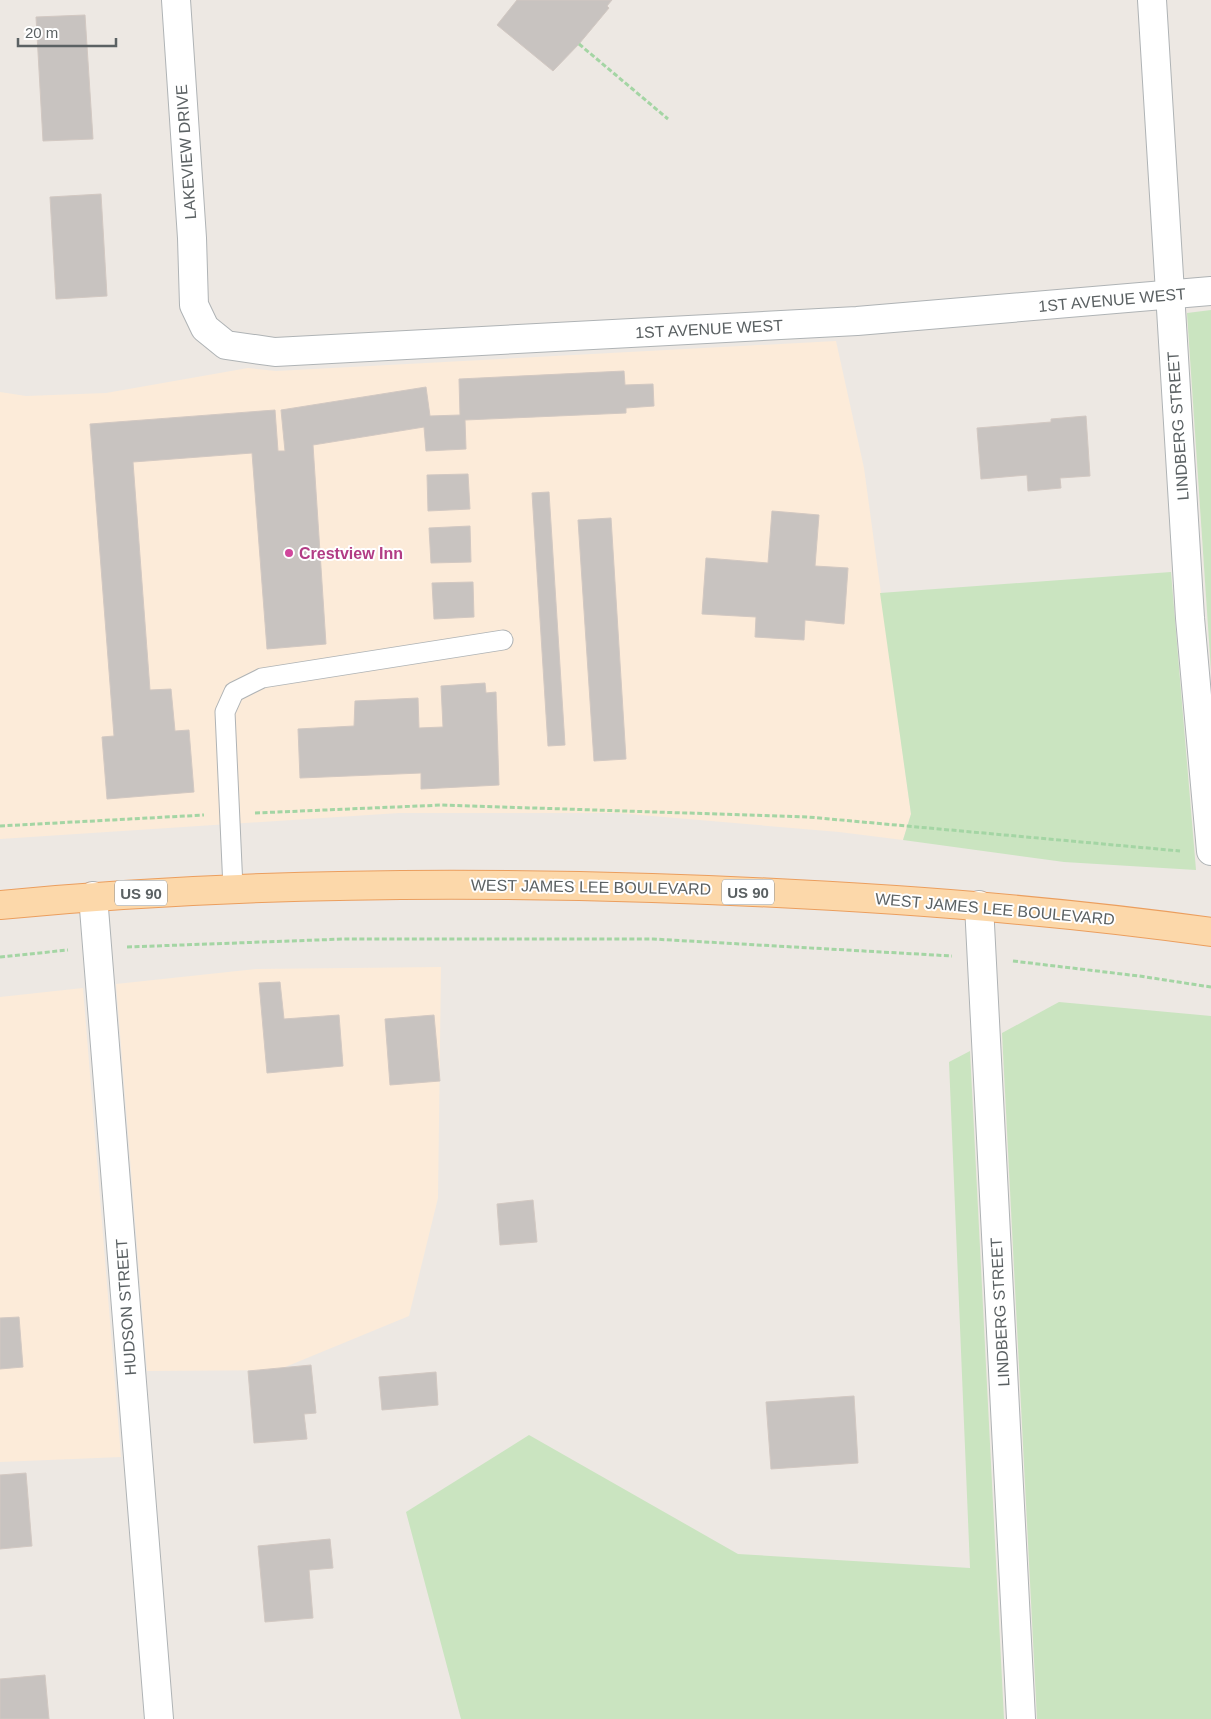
<svg xmlns="http://www.w3.org/2000/svg" width="1211" height="1719" font-family="Arial,sans-serif">
<style>
.commercial{fill:#fcebd9}
.green{fill:#cae4c0}
.building{fill:#c8c3c0;stroke:#d2c8c2}
.lines{fill:none;stroke-linecap:round;stroke-linejoin:round}
.service-casing{stroke:#afb3b5;stroke-width:21}
.minor-casing{stroke:#afb3b5;stroke-width:30}
.primary-casing{stroke:#eb9e5e;stroke-width:30}
.path{stroke:#a4d5a4;stroke-width:3;stroke-dasharray:5 2.5;stroke-linecap:butt}
.service{stroke:#fff;stroke-width:19}
.minor{stroke:#fff;stroke-width:28}
.primary{stroke:#fcd8aa;stroke-width:28}
.hotel-dot{fill:#d1479c;stroke:#fff;stroke-width:2}
.labels{text-anchor:middle;dominant-baseline:central;stroke-width:4;stroke-linejoin:round;paint-order:stroke}
.shield{fill:#fff;stroke:#8c9092;stroke-width:1}
.shield-label{font-size:15px;font-weight:bold;fill:#5b6163}
.street-label{font-size:16px;fill:#5b6163;stroke:#fff}
.hotel-label{font-size:16px;font-weight:bold;fill:#b23c85;stroke:#fff;text-anchor:start}
</style>
<rect width="100%" height="100%" fill="#ede8e3"/>
<g class="commercial">
<path d="M 836,341 L 864,468 L 911,814 L 903,840 L 839,832 L 617,813 L 399,813 L 0,839 L 0,392 L 26,396 L 106,393 L 248,368 L 276,371 Z"/>
<path d="M 441,967 L 438,1198 L 409,1316 L 278,1370 L 147,1371 L 116,984 L 256,969 Z"/>
<path d="M 83,988 L 121,1457 L 0,1462 L 0,997 Z"/>
</g>
<g class="green">
<path d="M 1211,310 L 1211,671 L 1187,313 Z"/>
<path d="M 1171,572 L 1196,870 L 1064,862 L 903,840 L 911,814 L 880,593 Z"/>
<path d="M 1059,1002 L 1211,1016 L 1211,1719 L 1037,1719 L 1002,1033 Z"/>
<path d="M 970,1051 L 1004,1719 L 461,1719 L 406,1512 L 529,1435 L 738,1554 L 970,1568 L 949,1062 Z"/>
</g>
<g class="building">
<path d="M 517,0 L 612,0 L 607,6 L 609,8 L 579,44 L 553,71 L 497,25 Z"/>
<path d="M 85,15 L 93,139 L 43,141 L 36,17 Z"/>
<path d="M 101,194 L 107,296 L 56,299 L 50,197 Z"/>
<path d="M 624,371 L 625,385 L 653,384 L 654,406 L 626,408 L 626,413 L 465,420 L 466,449 L 426,451 L 424,427 L 313,445 L 326,644 L 267,649 L 252,453 L 133,462 L 150,690 L 171,689 L 175,731 L 189,730 L 194,792 L 107,799 L 102,737 L 114,736 L 90,424 L 275,410 L 278,451 L 285,451 L 281,410 L 426,387 L 430,416 L 460,415 L 459,379 Z"/>
<path d="M 1086,416 L 1090,476 L 1060,478 L 1061,488 L 1028,491 L 1027,475 L 981,479 L 977,428 L 1051,422 L 1051,419 Z"/>
<path d="M 468,474 L 470,509 L 428,511 L 427,475 Z"/>
<path d="M 549,492 L 565,745 L 548,746 L 532,493 Z"/>
<path d="M 772,511 L 819,515 L 815,566 L 848,568 L 844,624 L 805,620 L 804,640 L 755,637 L 756,617 L 702,614 L 706,558 L 768,563 Z"/>
<path d="M 611,518 L 626,759 L 594,761 L 578,520 Z"/>
<path d="M 470,526 L 471,562 L 431,563 L 429,528 Z"/>
<path d="M 473,582 L 474,617 L 434,619 L 432,583 Z"/>
<path d="M 485,683 L 486,693 L 496,692 L 499,785 L 421,789 L 421,773 L 300,778 L 298,729 L 354,726 L 355,701 L 418,698 L 419,728 L 443,727 L 441,686 Z"/>
<path d="M 280,982 L 284,1019 L 339,1015 L 343,1066 L 267,1073 L 259,983 Z"/>
<path d="M 434,1015 L 440,1081 L 390,1085 L 385,1019 Z"/>
<path d="M 533,1200 L 537,1242 L 500,1245 L 497,1204 Z"/>
<path d="M 19,1317 L 23,1367 L 0,1369 L 0,1318 Z"/>
<path d="M 311,1365 L 316,1413 L 304,1414 L 307,1439 L 254,1443 L 248,1371 Z"/>
<path d="M 436,1372 L 438,1405 L 382,1410 L 379,1377 Z"/>
<path d="M 854,1396 L 858,1463 L 771,1469 L 766,1402 Z"/>
<path d="M 26,1473 L 32,1546 L 0,1549 L 0,1475 Z"/>
<path d="M 330,1539 L 333,1568 L 309,1570 L 313,1618 L 265,1622 L 258,1546 Z"/>
<path d="M 45,1675 L 49,1719 L 0,1719 L 0,1679 Z"/>
</g>
<g class="lines">
<g class="service-casing">
<path id="service" d="M 233,888 L 225,712 L 234,692 L 262,678 L 503,640"/>
</g>
<g class="minor-casing">
<g id="minor">
<path d="M 176,0 L 192,238 L 194,305 L 205,328 L 226,345 L 275,352 L 857,321 L 1211,291"/>
<path d="M 1152,0 L 1190,618 L 1211,851"/>
<path d="M 93,896 L 159,1719"/>
<path d="M 979,905 L 1021,1719"/>
</g>
</g>
<g class="primary-casing">
<path id="primary" d="M 0,905 C 217,884 434,881 652,888 C 839,894 1025,906 1211,932"/>
</g>
<g class="path">
<path d="M 579,44 L 668,119"/>
<path d="M 255,813 L 442,805 L 808,817 L 1180,851"/>
<path d="M 0,826 L 204,815"/>
<path d="M 127,947 L 344,939 L 653,939 L 952,956"/>
<path d="M 0,957 L 68,950"/>
<path d="M 1013,961 L 1139,976 L 1211,987"/>
</g>
<use href="#service" class="service"/>
<use href="#minor" class="minor"/>
<use href="#primary" class="primary"/>
</g>
<circle class="hotel-dot" cx="289" cy="553" r="5"/>
<g class="labels">
<g class="shield">
<rect x="722" y="879.5" width="52" height="25" rx="4"/>
<rect x="115" y="880.5" width="52" height="25" rx="4"/>
</g>
<g class="shield-label">
<text x="748" y="892">US 90</text>
<text x="141" y="893">US 90</text>
</g>
<g class="street-label">
<text transform="translate(186 152) rotate(-94)">LAKEVIEW DRIVE</text>
<text transform="translate(1112 300) rotate(-5)">1ST AVENUE WEST</text>
<text transform="translate(709 329) rotate(-3)">1ST AVENUE WEST</text>
<text transform="translate(1178 426) rotate(-94)">LINDBERG STREET</text>
<text transform="translate(591 887) rotate(1)">WEST JAMES LEE BOULEVARD</text>
<text transform="translate(995 909) rotate(5)">WEST JAMES LEE BOULEVARD</text>
<text transform="translate(126 1307) rotate(-94)">HUDSON STREET</text>
<text transform="translate(1000 1312) rotate(-93)">LINDBERG STREET</text>
</g>
<g class="hotel-label">
<text x="299" y="553">Crestview Inn</text>
</g>
</g>
<path d="M18 38v8h98v-8" fill="none" stroke="#5b6163" stroke-width="2.5"/>
<text x="25" y="38" font-size="15" fill="#5b6163" stroke="#ffffff" stroke-width="4" paint-order="stroke">20 m</text>
</svg>
